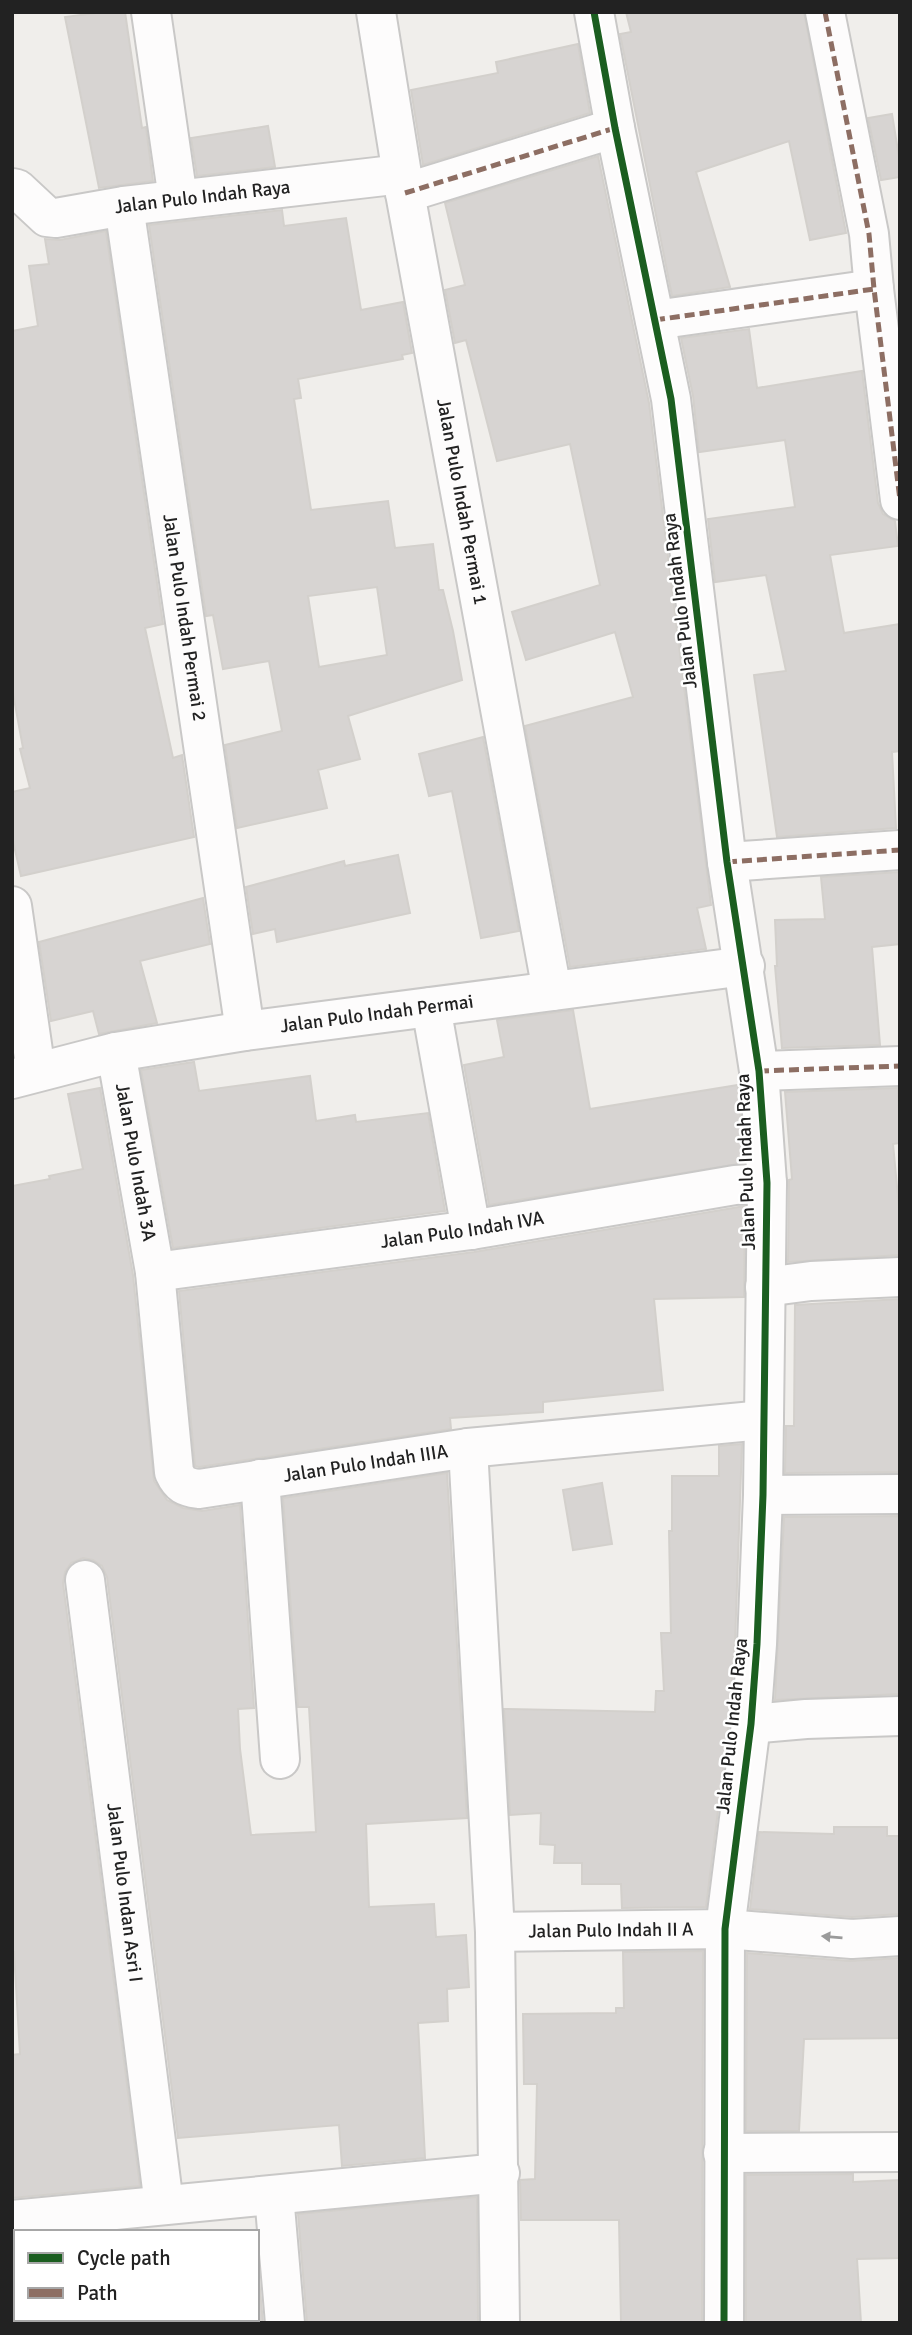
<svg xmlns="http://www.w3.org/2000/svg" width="912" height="2335" font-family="Signika,sans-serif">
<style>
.building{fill:#d7d4d2;stroke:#d3d0cc;stroke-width:2;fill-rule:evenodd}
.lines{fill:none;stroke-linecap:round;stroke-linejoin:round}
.minor-casing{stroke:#c9c8c7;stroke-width:42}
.minor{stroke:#fdfcfc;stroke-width:38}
.quiet{stroke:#8d6e63;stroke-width:5;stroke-dasharray:10 5;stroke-linecap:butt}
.cycleway-casing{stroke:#fff;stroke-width:11}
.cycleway{stroke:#1b5e20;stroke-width:7}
.oneway{fill:#9a9a9a}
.labels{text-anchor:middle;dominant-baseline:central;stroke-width:5;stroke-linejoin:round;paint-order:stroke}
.street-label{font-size:19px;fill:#222;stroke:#fff}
</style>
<rect width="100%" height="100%" fill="#f0eeeb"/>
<g class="building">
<path d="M 103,12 L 125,12 L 142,128 L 146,127 L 153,181 L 99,188 L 65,17 Z"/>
<path d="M 626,12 L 804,12 L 846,233 L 810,240 L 789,141 L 696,172 L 730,287 L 672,296 L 620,34 L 631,32 Z"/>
<path d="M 578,44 L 590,113 L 423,165 L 411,90 L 498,73 L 496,62 Z"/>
<path d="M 892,114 L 900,163 L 900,177 L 881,180 L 868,118 Z"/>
<path d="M 268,126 L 275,167 L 197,176 L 191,138 Z"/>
<path d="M 598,156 L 649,403 L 711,905 L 697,908 L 706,949 L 570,967 L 525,726 L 633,697 L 615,632 L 526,660 L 512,612 L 600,585 L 570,444 L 497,461 L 466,340 L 455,343 L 445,290 L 465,285 L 445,203 Z"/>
<path d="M 282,210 L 284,226 L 346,218 L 361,310 L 403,302 L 412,353 L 402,355 L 403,359 L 298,379 L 301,398 L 294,399 L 311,510 L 388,501 L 395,548 L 433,544 L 439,590 L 443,590 L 453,631 L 462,680 L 348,716 L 360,759 L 318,770 L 327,808 L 237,828 L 225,745 L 282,731 L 269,661 L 223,669 L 213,615 L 206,616 L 149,225 ZM 377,587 L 387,655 L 319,667 L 308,596 Z"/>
<path d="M 106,231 L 163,624 L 145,628 L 173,758 L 182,755 L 194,837 L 21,876 L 12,837 L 12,792 L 30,788 L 20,749 L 23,748 L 12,688 L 12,331 L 38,326 L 29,266 L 49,264 L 45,239 L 60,240 Z"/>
<path d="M 749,329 L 757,388 L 862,371 L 878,503 L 883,514 L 895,521 L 898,546 L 830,555 L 844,633 L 900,624 L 900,751 L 892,752 L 896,828 L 777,837 L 754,675 L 786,671 L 766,575 L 715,582 L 708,519 L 795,507 L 785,440 L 699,452 L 693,396 L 681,338 Z"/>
<path d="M 483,737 L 519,931 L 481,938 L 452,791 L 429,796 L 419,754 Z"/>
<path d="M 398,855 L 410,913 L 277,942 L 275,929 L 253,934 L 246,887 L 344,861 L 345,866 Z"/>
<path d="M 900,872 L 900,944 L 872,947 L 880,1045 L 782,1048 L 775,966 L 777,966 L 775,920 L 825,919 L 821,877 Z"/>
<path d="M 203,898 L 210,944 L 140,961 L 157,1023 L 99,1034 L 93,1011 L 51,1021 L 39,942 Z"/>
<path d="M 573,1010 L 590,1109 L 738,1085 L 744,1163 L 489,1205 L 464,1065 L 504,1057 L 497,1020 Z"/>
<path d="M 194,1062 L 199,1091 L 310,1076 L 316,1121 L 355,1115 L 356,1122 L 428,1113 L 445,1211 L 173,1248 L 141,1070 Z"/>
<path d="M 100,1088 L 133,1275 L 154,1481 L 167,1500 L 183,1508 L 202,1511 L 240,1505 L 254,1708 L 238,1709 L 240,1749 L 251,1835 L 316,1832 L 309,1707 L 298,1707 L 283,1498 L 447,1473 L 467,1818 L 366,1824 L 369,1907 L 434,1904 L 436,1937 L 466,1935 L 469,1987 L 447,1989 L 448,2021 L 418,2023 L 425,2158 L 342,2166 L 339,2125 L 178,2138 L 107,1577 L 102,1566 L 93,1560 L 83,1558 L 71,1563 L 65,1572 L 63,1583 L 140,2186 L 12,2198 L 12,2055 L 20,2054 L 14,1952 L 12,1952 L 12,1186 L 50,1179 L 49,1176 L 83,1169 L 68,1094 Z"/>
<path d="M 898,1088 L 900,1143 L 893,1144 L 900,1218 L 900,1255 L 788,1262 L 789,1180 L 792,1179 L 785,1092 Z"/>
<path d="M 745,1206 L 744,1297 L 654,1299 L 663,1390 L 543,1402 L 543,1412 L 450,1418 L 451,1429 L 199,1467 L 195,1466 L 179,1291 L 474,1252 Z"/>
<path d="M 900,1299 L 900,1472 L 785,1473 L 786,1426 L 794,1426 L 795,1305 Z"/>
<path d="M 742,1444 L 735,1643 L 729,1722 L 706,1907 L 622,1908 L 621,1884 L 582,1884 L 582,1863 L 554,1863 L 555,1845 L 540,1844 L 541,1813 L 510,1815 L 504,1709 L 655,1712 L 656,1691 L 664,1691 L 661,1633 L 671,1633 L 669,1531 L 672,1531 L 672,1476 L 719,1476 L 719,1446 Z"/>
<path d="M 602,1483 L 612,1544 L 573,1550 L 563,1490 Z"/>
<path d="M 900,1516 L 900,1694 L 775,1700 L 784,1517 Z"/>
<path d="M 834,1827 L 887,1827 L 887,1836 L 900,1836 L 900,1914 L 852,1917 L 750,1909 L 759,1832 L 834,1834 Z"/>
<path d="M 703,1951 L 702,2323 L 621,2323 L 619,2220 L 521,2220 L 520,2180 L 535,2179 L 537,2084 L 524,2084 L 523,2014 L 616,2013 L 616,2008 L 624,2008 L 623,1952 Z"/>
<path d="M 747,1953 L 850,1961 L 900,1958 L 900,2038 L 804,2039 L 799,2131 L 746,2131 Z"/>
<path d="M 853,2174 L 853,2182 L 900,2180 L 900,2258 L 857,2259 L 861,2323 L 746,2323 L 746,2175 Z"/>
<path d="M 477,2197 L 478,2323 L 307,2323 L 298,2214 Z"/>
<path d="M 257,2256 L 263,2323 L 257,2323 Z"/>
</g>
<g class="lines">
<g class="minor-casing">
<g id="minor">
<path d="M 151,12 L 178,199"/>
<path id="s1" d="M 376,12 L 405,193 L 552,991"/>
<path d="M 594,12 L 615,128 L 671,399 L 727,862 L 759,1071 L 767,1183 L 763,1495 L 757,1644 L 751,1724 L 725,1929 L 724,2323"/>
<path d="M 825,12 L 869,234 L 874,289 L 900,500"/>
<path id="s2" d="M 12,188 L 17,189 L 47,217 L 56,218 L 124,206 L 402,174"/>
<path d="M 405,193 L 615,128"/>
<path id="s3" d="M 124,206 L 245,1031"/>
<path d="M 655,320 L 874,289"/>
<path d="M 727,862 L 900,850"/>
<path d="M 12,906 L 36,1072"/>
<path d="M 431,1007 L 471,1230"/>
<path id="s4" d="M 116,1052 L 155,1272 L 174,1472 C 180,1485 185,1487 199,1489 L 468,1448 L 764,1420"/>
<path d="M 759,1071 L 900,1066"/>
<path id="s5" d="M 12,1079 L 116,1052 L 245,1031 L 745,966"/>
<path id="s6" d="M 155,1272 L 471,1230 L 735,1185 L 767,1183"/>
<path d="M 765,1287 L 811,1281 L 900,1277"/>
<path d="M 468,1448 L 495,1932 L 500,2323"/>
<path d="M 260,1479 L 280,1759"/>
<path d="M 763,1495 L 900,1494"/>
<path id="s7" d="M 85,1580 L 164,2205"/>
<path d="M 751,1724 L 806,1719 L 900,1716"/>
<path id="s8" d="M 495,1932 L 725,1929 L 852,1939 L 900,1936"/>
<path d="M 723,2153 L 900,2152"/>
<path d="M 274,2195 L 285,2323"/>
<path d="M 12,2220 L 500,2173"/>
<path d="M 62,2319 L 62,2323"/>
</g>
</g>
<use href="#minor" class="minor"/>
<g class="quiet">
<path d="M 825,12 L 869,234 L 874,289 L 900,500"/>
<path d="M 405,193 L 615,128"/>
<path d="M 655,320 L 874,289"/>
<path d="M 727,862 L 900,850"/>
<path d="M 759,1071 L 900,1066"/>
</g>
<g class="cycleway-casing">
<path id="cycleway" d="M 594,12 L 615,128 L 671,399 L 727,862 L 759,1071 L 767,1183 L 763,1495 L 757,1644 L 751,1724 L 725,1929 L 724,2323"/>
</g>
<use href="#cycleway" class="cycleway"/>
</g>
<defs><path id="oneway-solid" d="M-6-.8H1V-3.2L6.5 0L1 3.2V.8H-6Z" transform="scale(1.75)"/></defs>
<use class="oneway" href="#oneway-solid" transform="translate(832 1937) rotate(-175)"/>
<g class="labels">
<g class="street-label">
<text stroke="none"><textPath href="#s2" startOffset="203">Jalan Pulo Indah Raya</textPath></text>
<text stroke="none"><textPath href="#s1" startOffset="497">Jalan Pulo Indah Permai 1</textPath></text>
<text transform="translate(680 601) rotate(-97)">Jalan Pulo Indah Raya</text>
<text stroke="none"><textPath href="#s3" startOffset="416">Jalan Pulo Indah Permai 2</textPath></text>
<text stroke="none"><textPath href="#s5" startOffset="371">Jalan Pulo Indah Permai</textPath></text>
<text stroke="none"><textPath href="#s4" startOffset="112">Jalan Pulo Indah 3A</textPath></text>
<text transform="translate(746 1162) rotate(-92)">Jalan Pulo Indah Raya</text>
<text stroke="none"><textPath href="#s6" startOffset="310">Jalan Pulo Indah IVA</textPath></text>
<text stroke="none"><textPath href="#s4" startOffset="625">Jalan Pulo Indah IIIA</textPath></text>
<text transform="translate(732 1726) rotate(-84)">Jalan Pulo Indah Raya</text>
<text stroke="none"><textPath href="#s7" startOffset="315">Jalan Pulo Indan Asri I</textPath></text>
<text stroke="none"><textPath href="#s8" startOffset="116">Jalan Pulo Indah II A</textPath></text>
</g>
</g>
<rect width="912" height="2335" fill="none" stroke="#222222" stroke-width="28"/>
<rect x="14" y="2230" width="245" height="91" fill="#ffffff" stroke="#a7a7a7" stroke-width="2"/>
<rect x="28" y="2253" width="35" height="10" fill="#1b5e20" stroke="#a7a7a7" stroke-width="2"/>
<text x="77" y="2265" font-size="21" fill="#222222">Cycle path</text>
<rect x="28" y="2288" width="35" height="10" fill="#8d6e63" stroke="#a7a7a7" stroke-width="2"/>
<text x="77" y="2300" font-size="21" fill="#222222">Path</text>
</svg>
